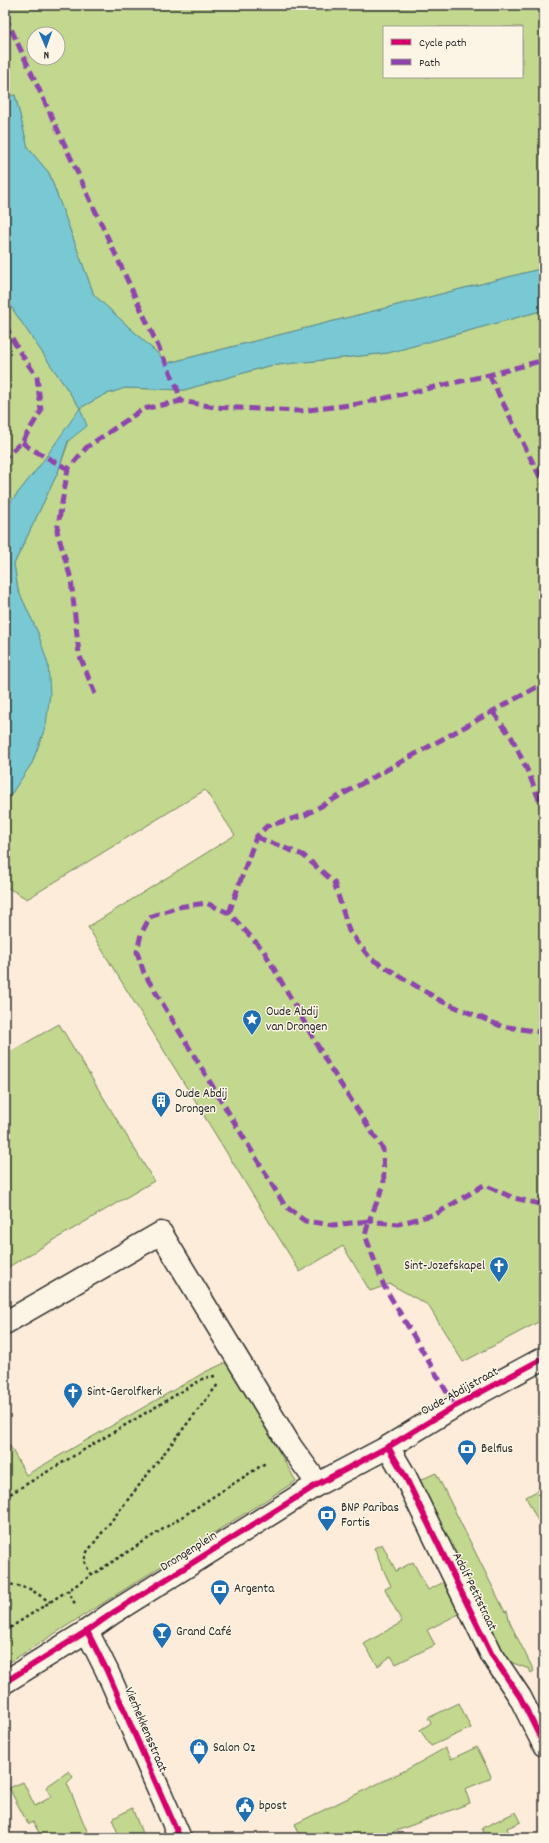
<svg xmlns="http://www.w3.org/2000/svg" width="549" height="1843" font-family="Dekko,sans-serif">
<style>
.green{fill:#c1d88e;stroke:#76825c;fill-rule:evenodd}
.water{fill:#79c9d4;stroke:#5a8a90}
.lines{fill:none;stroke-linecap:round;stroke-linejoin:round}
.minor-casing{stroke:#2b2b2b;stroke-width:25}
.path{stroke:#2b2b2b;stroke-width:2.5;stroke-dasharray:3 3;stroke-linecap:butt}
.minor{stroke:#fcf5e5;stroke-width:22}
.quiet{stroke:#8e44ad;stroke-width:5;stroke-dasharray:10 5;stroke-linecap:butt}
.cycleway-casing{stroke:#fcf5e5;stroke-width:8}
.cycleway{stroke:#d6006c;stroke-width:6}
.labels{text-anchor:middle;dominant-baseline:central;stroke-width:3;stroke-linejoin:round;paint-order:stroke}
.poi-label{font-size:13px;fill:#2b2b2b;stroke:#fcf5e5;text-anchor:start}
.street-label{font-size:13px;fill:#2b2b2b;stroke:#fcf5e5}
</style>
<rect width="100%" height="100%" fill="#fcecd9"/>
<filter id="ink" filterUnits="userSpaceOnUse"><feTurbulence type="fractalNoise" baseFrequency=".025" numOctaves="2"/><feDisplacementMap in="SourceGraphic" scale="8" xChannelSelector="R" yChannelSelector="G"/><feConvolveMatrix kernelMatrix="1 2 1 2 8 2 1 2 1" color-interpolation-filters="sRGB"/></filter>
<g filter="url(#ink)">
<g class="green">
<path d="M 5,5 L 544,5 L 544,268 L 168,363 L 94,295 L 49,173 L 28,148 L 15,95 L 5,97 ZM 384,27 L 522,27 L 522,77 L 384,77 ZM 34,34 L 58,34 L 58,58 L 34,58 Z"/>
<path d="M 5,298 L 80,408 L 104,395 L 125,388 L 184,390 L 268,366 L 388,353 L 544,310 L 544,1319 L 463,1362 L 428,1305 L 390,1284 L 370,1291 L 343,1246 L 300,1272 L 88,927 L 235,835 L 205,790 L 27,899 L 5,886 L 5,803 L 32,763 L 46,725 L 38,633 L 18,590 L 14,564 L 58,472 L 80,409 L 41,464 L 5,509 Z"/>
<path d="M 59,1024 L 154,1181 L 5,1269 L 5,1055 Z"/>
<path d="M 227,1362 L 296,1481 L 5,1665 L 5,1449 L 10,1446 L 26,1475 L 205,1372 Z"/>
<path d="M 436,1473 L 505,1612 L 507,1611 L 510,1623 L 534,1671 L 531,1673 L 529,1669 L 505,1660 L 416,1482 Z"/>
<path d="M 544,1487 L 544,1540 L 539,1530 L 542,1529 L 526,1497 Z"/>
<path d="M 382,1544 L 396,1571 L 413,1562 L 428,1590 L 444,1582 L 461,1613 L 427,1630 L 435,1645 L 396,1664 L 391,1656 L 378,1666 L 364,1644 L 402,1622 L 385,1589 L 391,1586 L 378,1558 L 379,1557 L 374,1548 Z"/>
<path d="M 459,1703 L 471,1728 L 431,1746 L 420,1730 L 431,1723 L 428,1718 Z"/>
<path d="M 477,1747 L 491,1776 L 489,1779 L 465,1789 L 470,1803 L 378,1838 L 376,1838 L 374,1833 L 367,1835 L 367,1838 L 301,1838 L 295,1824 L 408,1769 L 445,1748 L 451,1759 Z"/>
<path d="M 69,1771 L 73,1777 L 67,1783 L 90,1838 L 42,1838 L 33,1822 L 28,1824 L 9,1788 L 23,1782 L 35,1806 L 51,1797 L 46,1787 Z"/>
<path d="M 132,1808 L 144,1838 L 120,1838 L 112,1819 Z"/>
<path d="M 516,1812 L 521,1822 L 507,1828 L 511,1838 L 486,1838 L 482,1828 Z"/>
</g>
<path class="water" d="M 15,95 L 28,148 L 49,173 L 94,295 L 168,363 L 544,268 L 544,310 L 388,353 L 268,366 L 184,390 L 125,388 L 104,395 L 80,408 L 87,426 L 68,441 L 58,472 L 14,564 L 18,590 L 38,633 L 48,664 L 50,694 L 46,725 L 32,763 L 5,803 L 5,509 L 41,464 L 80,408 L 5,298 L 5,97 Z"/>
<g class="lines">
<g class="minor-casing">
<g id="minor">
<path d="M 5,1323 L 161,1233 L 291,1447 L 318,1484"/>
<path d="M 388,1447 L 405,1476 L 492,1655 L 520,1697 L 544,1745"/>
<path d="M 87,1631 L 107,1671 L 180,1838"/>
<path d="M 5,1682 L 87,1631 L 111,1614 L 318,1484 L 388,1447 L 455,1406 L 544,1358"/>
</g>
</g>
<g class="path">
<path d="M 5,1497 L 204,1378 L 215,1376"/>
<path d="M 91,1575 L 84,1561 L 87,1552 L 219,1383"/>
<path d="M 5,1583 L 30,1589 L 50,1602"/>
<path d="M 68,1590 L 75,1604"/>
<path d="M 5,1631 L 267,1462"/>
</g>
<use href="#minor" class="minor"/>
<g class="quiet">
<path d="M 5,16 L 176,385 L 181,401"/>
<path d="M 5,325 L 19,351 L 37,377 L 41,411 L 22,442 L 5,457"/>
<path d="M 489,375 L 544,485"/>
<path d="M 22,442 L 28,447 L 68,469"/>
<path d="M 95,694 L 79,654 L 71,579 L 57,531 L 68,469 L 87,447 L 143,409 L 181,401 L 215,407 L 300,411 L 358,404 L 489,375 L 544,360"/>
<path d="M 493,712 L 512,738 L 529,774 L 544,812"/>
<path d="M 256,837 L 303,855 L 334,882 L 349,931 L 370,958 L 441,1001 L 501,1026 L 541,1032"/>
<path d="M 229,913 L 256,837 L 267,826 L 305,815 L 544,683"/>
<path d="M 544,965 L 540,1019 L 544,1078"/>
<path d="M 455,1406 L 384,1286 L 365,1235 L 369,1221 L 333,1225 L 305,1221 L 285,1206 L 144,973 L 137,952 L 141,934 L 150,917 L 178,907 L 206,903 L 229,913 L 264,951 L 329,1066 L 383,1149 L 384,1185 L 369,1221 L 398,1224 L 436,1214 L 484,1185 L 514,1198 L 544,1205"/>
</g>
<g class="cycleway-casing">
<g id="cycleway">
<path d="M 388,1447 L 405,1476 L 492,1655 L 520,1697 L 544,1745"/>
<path d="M 87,1631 L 107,1671 L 180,1838"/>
<path d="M 5,1682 L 87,1631 L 111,1614 L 318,1484 L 388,1447 L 455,1406 L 544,1358"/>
</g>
</g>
<use href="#cycleway" class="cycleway"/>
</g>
</g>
<defs>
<g id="sight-pin" transform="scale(1)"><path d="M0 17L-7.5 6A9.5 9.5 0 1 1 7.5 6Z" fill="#1f6fb2" stroke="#fcf5e5"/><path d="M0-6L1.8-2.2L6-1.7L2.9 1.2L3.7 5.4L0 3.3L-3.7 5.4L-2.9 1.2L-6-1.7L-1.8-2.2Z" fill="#fff"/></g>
<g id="building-pin" transform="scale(1)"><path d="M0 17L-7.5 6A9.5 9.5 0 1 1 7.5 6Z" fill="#1f6fb2" stroke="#fcf5e5"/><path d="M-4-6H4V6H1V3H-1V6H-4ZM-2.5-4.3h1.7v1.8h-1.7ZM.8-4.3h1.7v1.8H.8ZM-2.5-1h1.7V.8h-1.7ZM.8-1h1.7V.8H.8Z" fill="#fff"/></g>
<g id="church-pin" transform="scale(1)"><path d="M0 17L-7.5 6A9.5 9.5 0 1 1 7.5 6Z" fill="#1f6fb2" stroke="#fcf5e5"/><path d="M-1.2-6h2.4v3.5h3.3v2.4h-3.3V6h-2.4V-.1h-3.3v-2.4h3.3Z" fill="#fff"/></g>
<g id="bank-pin" transform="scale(1)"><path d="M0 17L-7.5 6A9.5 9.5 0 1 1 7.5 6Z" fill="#1f6fb2" stroke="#fcf5e5"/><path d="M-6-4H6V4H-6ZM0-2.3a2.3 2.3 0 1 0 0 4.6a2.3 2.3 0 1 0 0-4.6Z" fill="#fff"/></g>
<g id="bar-pin" transform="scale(1)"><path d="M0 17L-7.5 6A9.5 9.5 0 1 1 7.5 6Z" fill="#1f6fb2" stroke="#fcf5e5"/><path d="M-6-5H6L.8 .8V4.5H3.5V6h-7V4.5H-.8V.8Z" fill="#fff"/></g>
<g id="shop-pin" transform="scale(1)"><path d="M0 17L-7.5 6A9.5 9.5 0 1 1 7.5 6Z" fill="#1f6fb2" stroke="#fcf5e5"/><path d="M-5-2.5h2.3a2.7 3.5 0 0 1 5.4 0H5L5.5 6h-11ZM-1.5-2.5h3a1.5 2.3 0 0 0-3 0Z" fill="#fff"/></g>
<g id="civic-pin" transform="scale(1)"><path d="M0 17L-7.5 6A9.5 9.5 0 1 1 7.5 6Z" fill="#1f6fb2" stroke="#fcf5e5"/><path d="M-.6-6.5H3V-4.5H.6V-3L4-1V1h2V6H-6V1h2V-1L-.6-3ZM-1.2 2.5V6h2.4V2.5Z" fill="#fff"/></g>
</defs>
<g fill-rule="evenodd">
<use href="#sight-pin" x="252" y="1019"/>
<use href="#building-pin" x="161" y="1101"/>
<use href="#church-pin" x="499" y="1266"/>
<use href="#church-pin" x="73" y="1392"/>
<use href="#bank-pin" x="467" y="1449"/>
<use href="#bank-pin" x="327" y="1515"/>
<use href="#bank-pin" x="220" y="1589"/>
<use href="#bar-pin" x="162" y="1632"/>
<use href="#shop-pin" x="199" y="1748"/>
<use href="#civic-pin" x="245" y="1806"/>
</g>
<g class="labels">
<g class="poi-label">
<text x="266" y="1012">Oude Abdij<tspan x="266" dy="15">van Drongen</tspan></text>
<text x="175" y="1094">Oude Abdij<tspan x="175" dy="15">Drongen</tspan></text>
<text x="485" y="1266" text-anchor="end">Sint-Jozefskapel</text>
<text x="87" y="1392">Sint-Gerolfkerk</text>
<text x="481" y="1449">Belfius</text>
<text x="341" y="1508">BNP Paribas<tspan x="341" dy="15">Fortis</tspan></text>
<text x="234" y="1589">Argenta</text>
<text x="176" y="1632">Grand Café</text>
<text x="213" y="1748">Salon Oz</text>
<text x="259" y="1806">bpost</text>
</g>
<g class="street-label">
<text transform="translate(460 1392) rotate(-29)">Oude-Abdijstraat</text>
<text transform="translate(189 1552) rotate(-32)">Drongenplein</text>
<text transform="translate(474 1592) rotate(64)">Adolf Petitstraat</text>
<text transform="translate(145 1730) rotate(67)">Vierhekkensstraat</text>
</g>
</g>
<rect width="549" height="1843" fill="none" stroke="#fcf5e5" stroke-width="20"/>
<rect x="10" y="10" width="529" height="1823" fill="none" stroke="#2b2b2b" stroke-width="1.5" filter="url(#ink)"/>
<rect x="383" y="26" width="140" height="52" fill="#fcf5e5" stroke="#a8a49b"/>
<rect x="391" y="39" width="20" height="6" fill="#d6006c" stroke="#a8a49b"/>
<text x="419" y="46" font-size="12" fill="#2b2b2b">Cycle path</text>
<rect x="391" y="59" width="20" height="6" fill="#8e44ad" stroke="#a8a49b"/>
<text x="419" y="66" font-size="12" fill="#2b2b2b">Path</text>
<g transform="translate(46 46) rotate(178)"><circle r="19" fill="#fcf5e5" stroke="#a8a49b"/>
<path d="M0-3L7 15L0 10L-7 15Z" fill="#1f6fb2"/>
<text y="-6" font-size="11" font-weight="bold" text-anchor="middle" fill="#2b2b2b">N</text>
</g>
</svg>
